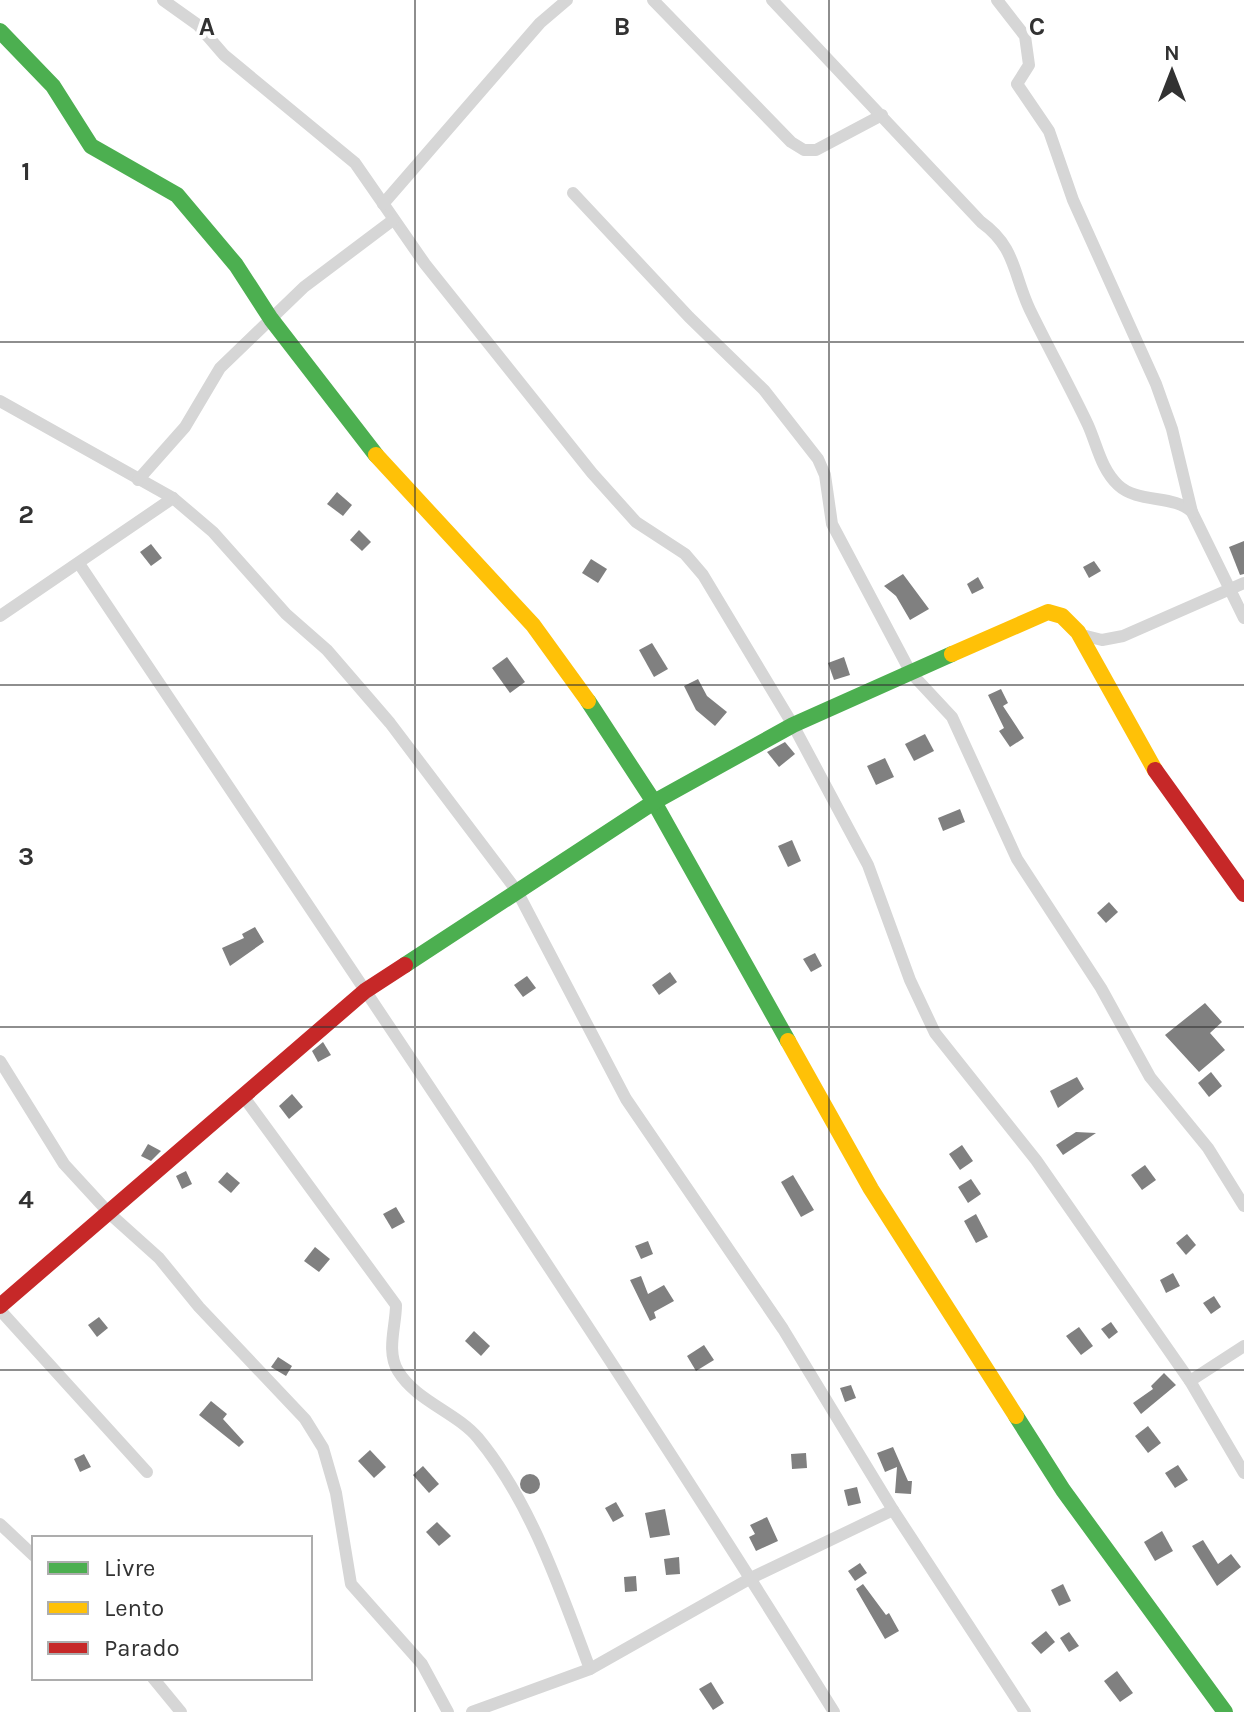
<svg xmlns="http://www.w3.org/2000/svg" width="1244" height="1712" font-family="Karla,sans-serif">
<style>
.building{fill:#808080}
.lines{fill:none;stroke-linecap:round;stroke-linejoin:round}
.street{stroke:#d6d6d6;stroke-width:12}
.fast{stroke:#4caf50;stroke-width:16}
.slow{stroke:#ffc107;stroke-width:16}
.jam{stroke:#c62828;stroke-width:16}
.grid{fill:none;stroke:#323232;stroke-width:2;stroke-opacity:0.55}
.grid-label{font-size:26px;text-anchor:middle;font-weight:bold;fill:#323232;stroke:#fff;stroke-width:8;stroke-linejoin:round;paint-order:stroke}
</style>
<rect width="100%" height="100%" fill="#fff"/>
<g class="building">
<path d="M 337,492 L 352,505 L 343,516 L 327,504 Z"/>
<path d="M 359,530 L 371,542 L 362,551 L 350,540 Z"/>
<path d="M 1244,541 L 1244,574 L 1240,575 L 1229,547 Z"/>
<path d="M 151,544 L 162,558 L 151,566 L 140,552 Z"/>
<path d="M 591,559 L 607,569 L 598,583 L 582,573 Z"/>
<path d="M 1094,561 L 1101,571 L 1089,578 L 1083,567 Z"/>
<path d="M 903,574 L 929,609 L 910,620 L 896,596 L 884,586 Z"/>
<path d="M 978,577 L 984,588 L 972,594 L 967,584 Z"/>
<path d="M 652,643 L 668,669 L 654,677 L 639,650 Z"/>
<path d="M 507,657 L 525,682 L 510,693 L 492,668 Z"/>
<path d="M 844,657 L 850,675 L 834,680 L 828,663 Z"/>
<path d="M 698,679 L 707,696 L 727,712 L 715,726 L 696,710 L 684,686 Z"/>
<path d="M 1001,689 L 1008,703 L 1003,706 L 1024,738 L 1010,747 L 999,731 L 1004,728 L 988,695 Z"/>
<path d="M 925,734 L 934,751 L 914,761 L 905,744 Z"/>
<path d="M 785,742 L 795,754 L 779,767 L 767,752 Z"/>
<path d="M 885,758 L 894,777 L 876,785 L 867,766 Z"/>
<path d="M 960,809 L 965,822 L 943,831 L 938,818 Z"/>
<path d="M 792,840 L 801,861 L 788,867 L 778,846 Z"/>
<path d="M 1109,902 L 1118,912 L 1106,923 L 1097,913 Z"/>
<path d="M 255,927 L 264,942 L 230,966 L 222,948 L 244,938 L 242,934 Z"/>
<path d="M 815,953 L 822,966 L 811,972 L 803,959 Z"/>
<path d="M 670,972 L 677,982 L 659,995 L 652,985 Z"/>
<path d="M 527,976 L 536,988 L 523,997 L 514,985 Z"/>
<path d="M 1205,1003 L 1222,1022 L 1210,1033 L 1225,1050 L 1199,1072 L 1165,1035 Z"/>
<path d="M 323,1042 L 331,1055 L 318,1062 L 312,1051 Z"/>
<path d="M 1211,1072 L 1222,1086 L 1209,1097 L 1198,1083 Z"/>
<path d="M 1077,1077 L 1084,1089 L 1058,1108 L 1050,1091 Z"/>
<path d="M 292,1094 L 303,1107 L 289,1119 L 279,1106 Z"/>
<path d="M 1076,1132 L 1096,1133 L 1063,1155 L 1056,1145 Z"/>
<path d="M 148,1144 L 161,1151 L 151,1161 L 141,1156 Z"/>
<path d="M 962,1145 L 973,1161 L 960,1170 L 949,1154 Z"/>
<path d="M 1145,1165 L 1156,1180 L 1142,1190 L 1131,1175 Z"/>
<path d="M 186,1171 L 192,1184 L 182,1189 L 176,1176 Z"/>
<path d="M 227,1172 L 240,1183 L 231,1193 L 218,1182 Z"/>
<path d="M 793,1175 L 814,1210 L 801,1217 L 781,1182 Z"/>
<path d="M 971,1179 L 981,1194 L 968,1203 L 958,1187 Z"/>
<path d="M 396,1207 L 405,1222 L 392,1229 L 383,1214 Z"/>
<path d="M 976,1214 L 988,1237 L 976,1243 L 964,1221 Z"/>
<path d="M 1187,1234 L 1196,1245 L 1186,1255 L 1176,1243 Z"/>
<path d="M 648,1241 L 653,1254 L 641,1259 L 635,1246 Z"/>
<path d="M 315,1247 L 330,1259 L 319,1272 L 304,1261 Z"/>
<path d="M 1173,1273 L 1180,1286 L 1166,1293 L 1160,1280 Z"/>
<path d="M 641,1276 L 648,1294 L 664,1285 L 674,1301 L 654,1312 L 656,1318 L 650,1321 L 630,1280 Z"/>
<path d="M 1214,1296 L 1221,1307 L 1211,1314 L 1203,1303 Z"/>
<path d="M 99,1317 L 108,1328 L 97,1337 L 88,1325 Z"/>
<path d="M 1111,1322 L 1118,1332 L 1109,1339 L 1101,1329 Z"/>
<path d="M 1079,1327 L 1093,1346 L 1081,1355 L 1066,1336 Z"/>
<path d="M 474,1331 L 490,1346 L 481,1356 L 465,1341 Z"/>
<path d="M 704,1345 L 714,1360 L 696,1371 L 687,1356 Z"/>
<path d="M 278,1357 L 292,1366 L 286,1376 L 271,1367 Z"/>
<path d="M 1164,1373 L 1176,1385 L 1141,1414 L 1133,1403 L 1153,1389 L 1151,1386 Z"/>
<path d="M 851,1385 L 856,1398 L 845,1402 L 840,1388 Z"/>
<path d="M 211,1401 L 227,1414 L 223,1419 L 244,1442 L 239,1447 L 199,1415 Z"/>
<path d="M 1148,1426 L 1161,1443 L 1148,1453 L 1135,1436 Z"/>
<path d="M 893,1447 L 908,1481 L 912,1481 L 911,1494 L 895,1493 L 897,1467 L 885,1472 L 877,1453 Z"/>
<path d="M 370,1450 L 386,1467 L 374,1478 L 358,1461 Z"/>
<path d="M 806,1453 L 807,1468 L 792,1469 L 791,1454 Z"/>
<path d="M 84,1454 L 91,1467 L 80,1472 L 74,1459 Z"/>
<path d="M 1178,1465 L 1188,1480 L 1175,1488 L 1165,1473 Z"/>
<path d="M 423,1466 L 439,1484 L 429,1493 L 413,1475 Z"/>
<circle cx="530" cy="1484" r="10"/>
<path d="M 857,1487 L 861,1503 L 848,1506 L 844,1490 Z"/>
<path d="M 616,1502 L 624,1516 L 613,1522 L 605,1508 Z"/>
<path d="M 665,1509 L 670,1535 L 650,1538 L 645,1513 Z"/>
<path d="M 767,1517 L 778,1541 L 756,1551 L 749,1537 L 755,1534 L 750,1525 Z"/>
<path d="M 437,1522 L 451,1536 L 439,1546 L 426,1532 Z"/>
<path d="M 1162,1531 L 1173,1551 L 1155,1561 L 1144,1542 Z"/>
<path d="M 1203,1540 L 1218,1564 L 1231,1554 L 1241,1567 L 1217,1586 L 1192,1546 Z"/>
<path d="M 679,1557 L 680,1574 L 666,1575 L 664,1559 Z"/>
<path d="M 860,1563 L 867,1573 L 855,1581 L 848,1571 Z"/>
<path d="M 636,1576 L 637,1591 L 625,1592 L 624,1577 Z"/>
<path d="M 863,1584 L 886,1615 L 889,1613 L 899,1631 L 885,1639 L 856,1589 Z"/>
<path d="M 1063,1584 L 1071,1601 L 1059,1606 L 1051,1590 Z"/>
<path d="M 1046,1631 L 1055,1642 L 1041,1654 L 1031,1643 Z"/>
<path d="M 1069,1632 L 1079,1646 L 1069,1652 L 1060,1638 Z"/>
<path d="M 1117,1671 L 1133,1693 L 1120,1702 L 1104,1681 Z"/>
<path d="M 711,1682 L 724,1703 L 713,1710 L 699,1689 Z"/>
</g>
<g class="lines">
<g class="street">
<path d="M 163,0 L 198,25 L 224,55 L 355,163 L 425,264 L 592,473 L 636,522 L 685,554 L 703,575 L 793,725 L 868,865 L 910,980 L 935,1033 L 1036,1160 L 1190,1381 L 1244,1473"/>
<path d="M 653,0 L 791,142 L 804,150 L 816,150 L 882,115"/>
<path d="M 772,0 L 981,222 C 1016,247 1013,274 1030,310 C 1049,349 1070,387 1088,425 C 1097,445 1101,469 1118,485 C 1138,504 1174,494 1192,512 L 1244,618"/>
<path d="M 997,0 L 1025,36 L 1029,65 L 1017,84 L 1049,131 L 1073,200 L 1156,384 L 1172,429 L 1192,512"/>
<path d="M 573,193 L 689,317 L 764,390 L 818,459 L 825,475 L 832,524 L 911,673 L 952,717 L 1017,859 L 1101,988 L 1150,1077 L 1208,1148 L 1244,1206"/>
<path d="M 383,204 L 540,23 L 567,0"/>
<path d="M 0,401 L 173,498 L 213,532 L 286,614 L 327,650 L 390,723 L 517,891 L 626,1099 L 783,1329 L 893,1510 L 1025,1712"/>
<path d="M 138,480 L 185,427 L 220,368 L 304,287 L 393,220"/>
<path d="M 80,565 C 334,945 593,1324 834,1712"/>
<path d="M 0,616 L 173,498"/>
<path d="M 1082,635 L 1102,640 L 1123,636 L 1244,583"/>
<path d="M 0,1061 L 64,1164 L 110,1214 L 159,1258 L 199,1307 L 305,1419 L 323,1448 L 336,1493 L 351,1584 L 422,1664 L 448,1712"/>
<path d="M 243,1096 L 396,1305 C 396,1326 386,1351 398,1371 C 416,1401 456,1412 478,1438 C 531,1502 561,1592 590,1669"/>
<path d="M 0,1310 L 147,1472"/>
<path d="M 1190,1381 L 1244,1346"/>
<path d="M 0,1524 L 34,1556"/>
<path d="M 153,1678 L 181,1712"/>
<path d="M 472,1712 L 590,1669 L 751,1578 L 893,1510"/>
</g>
<g class="fast">
<path d="M 0,31 L 53,86 L 91,146 L 177,195 L 236,265 L 271,319 L 376,455"/>
<path d="M 588,701 L 654,802 L 788,1041"/>
<path d="M 405,965 L 654,802 L 793,725 L 952,654"/>
<path d="M 1016,1416 L 1063,1490 L 1225,1712"/>
</g>
<g class="slow">
<path d="M 376,455 L 533,625 L 588,701"/>
<path d="M 952,654 L 1048,612 L 1062,616 L 1078,632 L 1155,770"/>
<path d="M 788,1041 L 871,1189 L 1016,1416"/>
</g>
<g class="jam">
<path d="M 1155,770 L 1244,894"/>
<path d="M 0,1306 L 365,991 L 405,965"/>
</g>
</g>
<path class="grid" d="M 415,0 L 415,1712M 829,0 L 829,1712M 0,342 L 1244,342M 0,685 L 1244,685M 0,1027 L 1244,1027M 0,1370 L 1244,1370"/>
<g class="grid-label">
<text x="207" y="35">A</text>
<text x="622" y="35">B</text>
<text x="1037" y="35">C</text>
<text x="26" y="180">1</text>
<text x="26" y="523">2</text>
<text x="26" y="865">3</text>
<text x="26" y="1208">4</text>
</g>
<rect x="32" y="1536" width="280" height="144" fill="#ffffff" stroke="#adadad" stroke-width="2"/>
<rect x="48" y="1562" width="40" height="12" fill="#4caf50" stroke="#adadad" stroke-width="2"/>
<text x="104" y="1576" font-size="24" fill="#323232">Livre</text>
<rect x="48" y="1602" width="40" height="12" fill="#ffc107" stroke="#adadad" stroke-width="2"/>
<text x="104" y="1616" font-size="24" fill="#323232">Lento</text>
<rect x="48" y="1642" width="40" height="12" fill="#c62828" stroke="#adadad" stroke-width="2"/>
<text x="104" y="1656" font-size="24" fill="#323232">Parado</text>
<g transform="translate(1172 72)" stroke="#ffffff" stroke-width="6" paint-order="stroke">
<path d="M0-6L14 30L0 20L-14 30Z" fill="#323232"/>
<text y="-12" font-size="22" font-weight="bold" text-anchor="middle" fill="#323232">N</text>
</g>
</svg>
